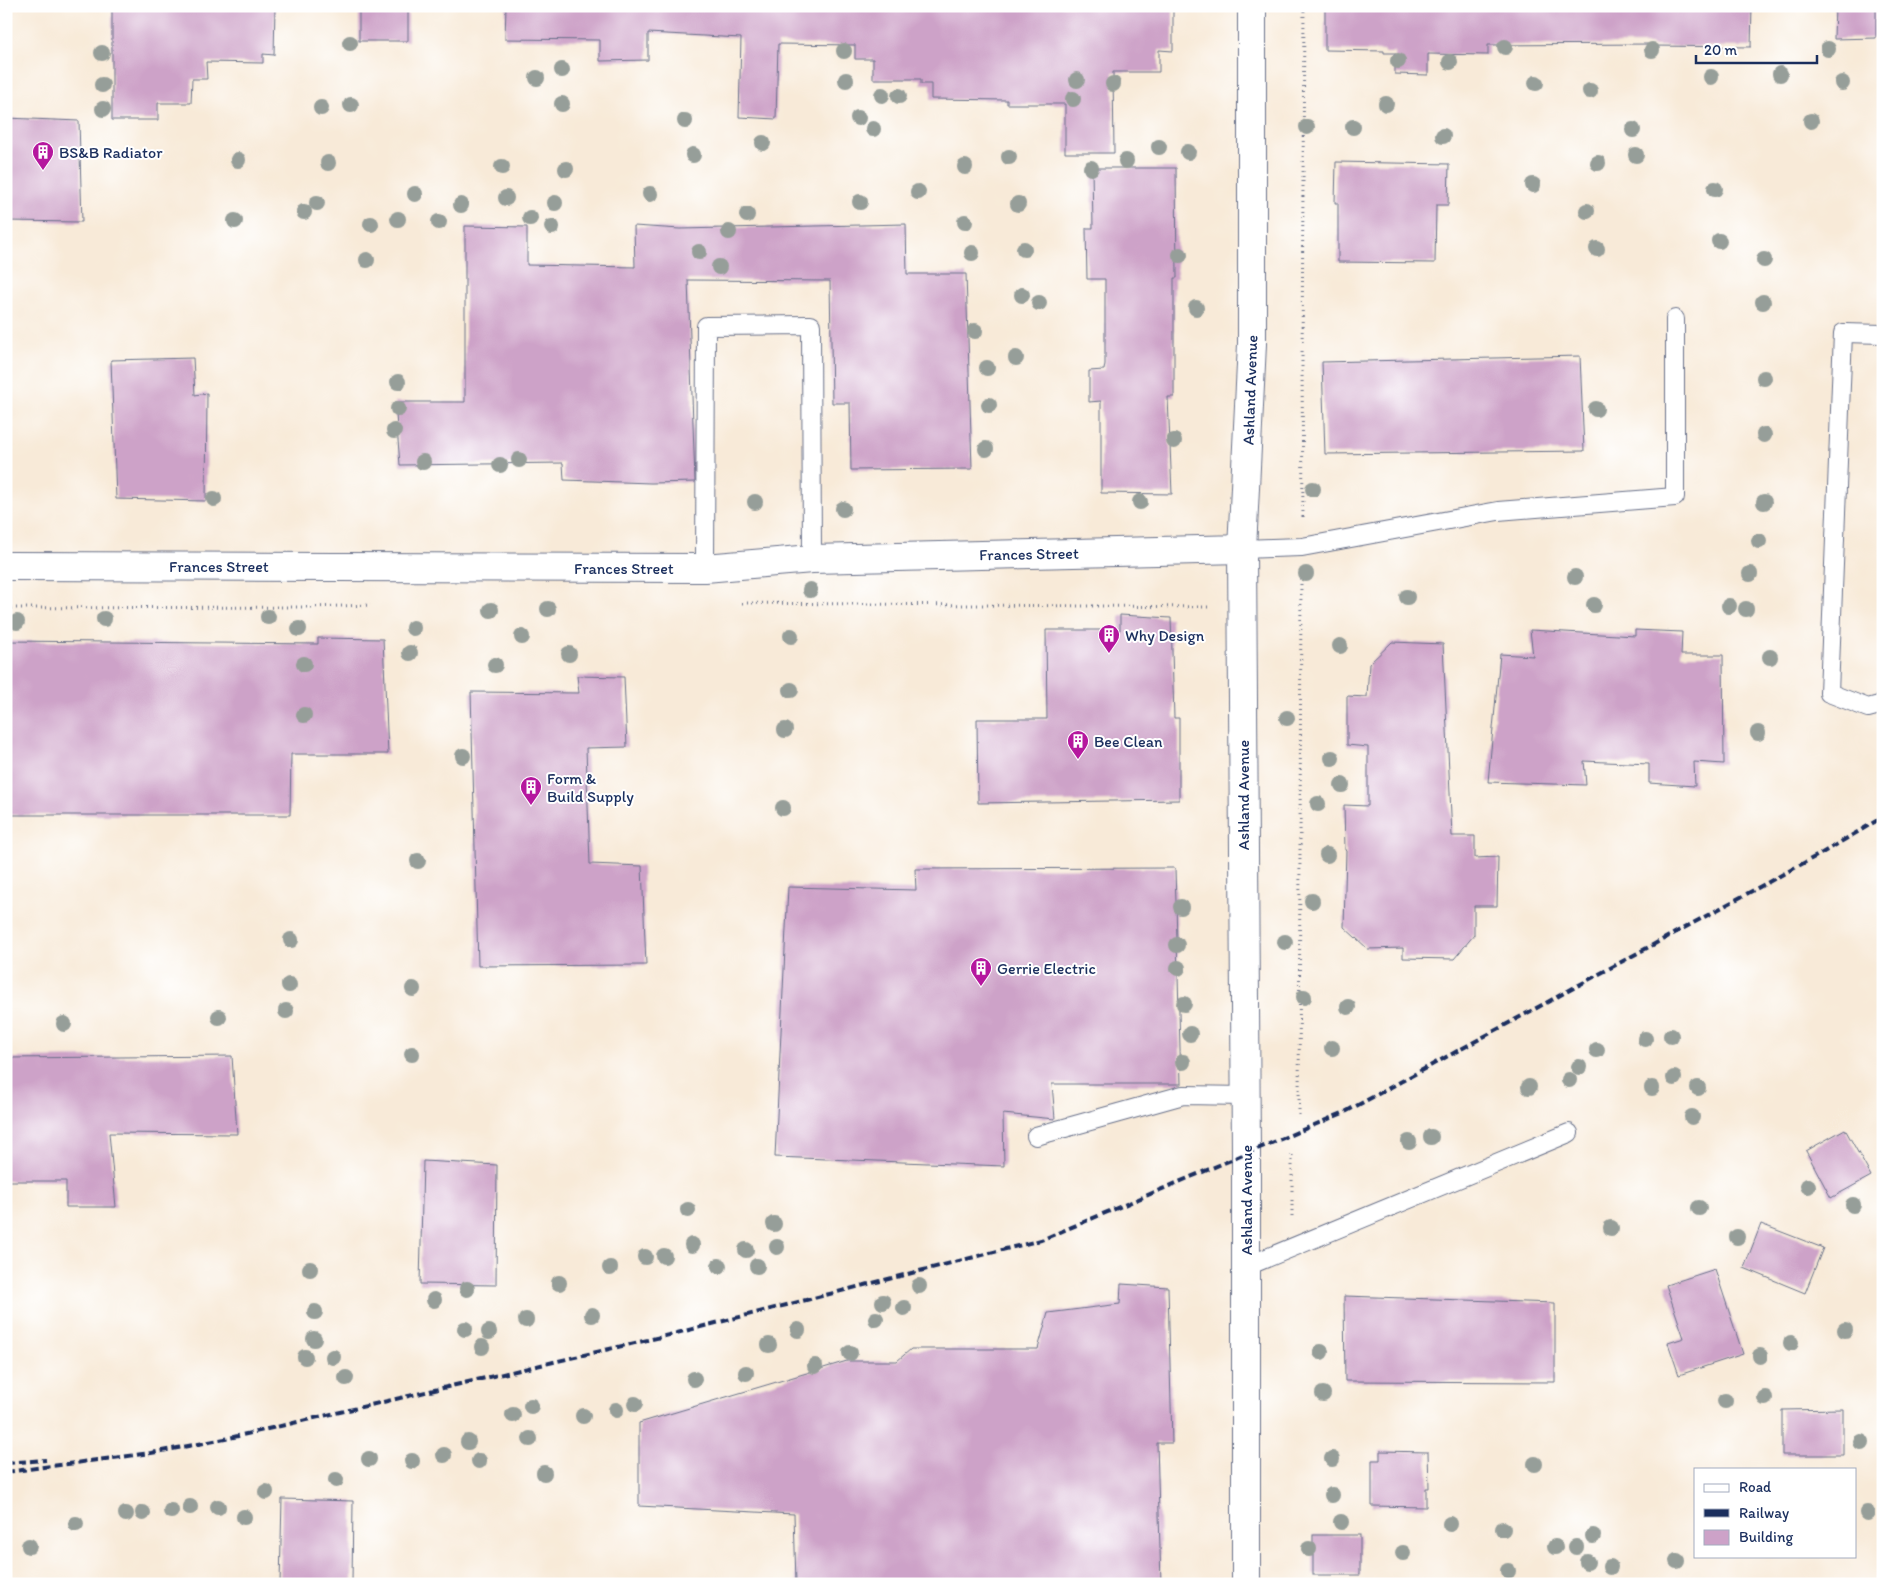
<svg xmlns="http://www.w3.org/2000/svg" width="1889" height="1590" font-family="Itim,sans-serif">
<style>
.building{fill:#cda2c8}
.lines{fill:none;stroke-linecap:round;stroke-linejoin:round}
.service-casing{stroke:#687089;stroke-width:20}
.minor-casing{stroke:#687089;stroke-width:30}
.tertiary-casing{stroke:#687089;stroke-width:30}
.path{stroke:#687089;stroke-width:3;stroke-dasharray:1 4;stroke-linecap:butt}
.service{stroke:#fff;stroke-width:18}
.minor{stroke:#fff;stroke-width:28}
.tertiary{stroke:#fff;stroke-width:28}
.rail{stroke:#1b2f5e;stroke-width:4;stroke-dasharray:8 4;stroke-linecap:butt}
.tree{fill:#969e99}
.labels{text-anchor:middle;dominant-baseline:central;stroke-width:4;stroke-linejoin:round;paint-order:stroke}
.poi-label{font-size:16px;fill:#1b2f5e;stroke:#fff;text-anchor:start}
.street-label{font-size:16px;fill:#1b2f5e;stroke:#fff}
</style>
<rect width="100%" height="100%" fill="#fff"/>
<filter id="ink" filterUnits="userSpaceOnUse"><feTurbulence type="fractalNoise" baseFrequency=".02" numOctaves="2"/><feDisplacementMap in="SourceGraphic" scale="10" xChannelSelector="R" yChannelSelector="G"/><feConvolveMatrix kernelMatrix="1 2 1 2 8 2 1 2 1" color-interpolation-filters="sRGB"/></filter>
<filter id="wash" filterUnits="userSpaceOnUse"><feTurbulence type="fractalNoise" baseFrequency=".0096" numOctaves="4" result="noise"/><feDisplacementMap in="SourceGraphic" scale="20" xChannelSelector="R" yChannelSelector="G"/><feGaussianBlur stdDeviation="1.12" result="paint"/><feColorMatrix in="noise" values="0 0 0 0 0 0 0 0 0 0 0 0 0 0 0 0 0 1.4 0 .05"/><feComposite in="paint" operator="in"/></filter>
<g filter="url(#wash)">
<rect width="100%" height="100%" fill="#f8ead8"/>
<g id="blocks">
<g class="building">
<path d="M 112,6 L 275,6 L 274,55 L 263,54 L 263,63 L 206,62 L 207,79 L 192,79 L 191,103 L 158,103 L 158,120 L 112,120 Z"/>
<rect x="359" y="6" width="49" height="35"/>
<path d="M 506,6 L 1173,6 L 1173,51 L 1159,50 L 1159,72 L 1113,72 L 1114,153 L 1065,153 L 1065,104 L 1007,104 L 1007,100 L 931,99 L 931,84 L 921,84 L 921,79 L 873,79 L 873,59 L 855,59 L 855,45 L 778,44 L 776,119 L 739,117 L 741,38 L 648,33 L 648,60 L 600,61 L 600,40 L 505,39 Z"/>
<path d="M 1325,6 L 1752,6 L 1751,47 L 1652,46 L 1652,44 L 1488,45 L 1488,55 L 1428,54 L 1428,75 L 1395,74 L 1395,53 L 1384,53 L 1384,51 L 1325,50 Z"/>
<path d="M 1835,6 L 1876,6 L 1876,38 L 1834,39 Z"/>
<path d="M 6,118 L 79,121 L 82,222 L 6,221 Z"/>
<path d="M 1336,162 L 1449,164 L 1448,205 L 1436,205 L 1435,263 L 1338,262 L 1338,203 L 1335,203 Z"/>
<path d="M 1092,168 L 1176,168 L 1177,278 L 1174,278 L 1174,397 L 1168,397 L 1172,494 L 1101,493 L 1101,401 L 1089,402 L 1089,371 L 1104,370 L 1105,364 L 1105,279 L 1087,279 L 1086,228 L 1093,228 Z"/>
<path d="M 906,224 L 907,274 L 966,274 L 972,469 L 851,470 L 850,403 L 832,403 L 830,281 L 688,280 L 695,482 L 651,483 L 564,480 L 563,463 L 400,465 L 395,402 L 465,402 L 465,226 L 527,227 L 527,265 L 635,267 L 634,226 L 680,229 Z"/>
<path d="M 1580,356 L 1584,451 L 1325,454 L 1322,362 Z"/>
<path d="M 193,358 L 195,395 L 207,393 L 206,501 L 116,499 L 111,360 Z"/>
<path d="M 1120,615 L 1171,618 L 1174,718 L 1179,718 L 1179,800 L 978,803 L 977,719 L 1047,719 L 1046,630 L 1120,630 Z"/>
<path d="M 1530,630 L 1635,636 L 1635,630 L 1682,632 L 1681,655 L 1723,655 L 1724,764 L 1694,762 L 1695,786 L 1649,783 L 1649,764 L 1584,761 L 1586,785 L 1488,782 L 1500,654 L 1533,656 Z"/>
<path d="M 318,638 L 383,639 L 388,754 L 291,754 L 290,815 L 6,815 L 6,641 L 318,644 Z"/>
<path d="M 1392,642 L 1443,644 L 1452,836 L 1475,836 L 1475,858 L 1498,857 L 1497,906 L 1474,906 L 1474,935 L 1454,959 L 1403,958 L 1403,948 L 1368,949 L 1344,927 L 1346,851 L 1345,850 L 1344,805 L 1368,806 L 1368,747 L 1347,745 L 1347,696 L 1367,697 L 1369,664 Z"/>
<path d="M 577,676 L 624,677 L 627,747 L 586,748 L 590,864 L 642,866 L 646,965 L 478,966 L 471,692 L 579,693 Z"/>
<path d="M 1175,868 L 1181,1084 L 1052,1084 L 1055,1119 L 1003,1114 L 1004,1166 L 775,1157 L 788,887 L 916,890 L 915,869 Z"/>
<path d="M 232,1056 L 237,1134 L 109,1133 L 116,1207 L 66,1207 L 66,1181 L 6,1181 L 6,1058 Z"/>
<path d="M 1845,1129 L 1871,1176 L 1831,1198 L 1806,1151 Z"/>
<path d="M 423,1161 L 497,1165 L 496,1285 L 420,1284 Z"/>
<path d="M 1761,1224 L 1823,1248 L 1805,1293 L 1744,1268 Z"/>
<path d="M 1715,1269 L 1743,1354 L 1679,1375 L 1668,1343 L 1684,1338 L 1666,1285 Z"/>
<path d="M 1121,1284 L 1168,1287 L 1172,1443 L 1157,1443 L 1161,1584 L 796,1583 L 794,1514 L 639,1506 L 639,1423 L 847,1361 L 897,1361 L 911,1349 L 1038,1349 L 1048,1313 L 1120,1304 Z"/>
<path d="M 1344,1296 L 1555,1303 L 1555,1382 L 1345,1381 Z"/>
<path d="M 1843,1409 L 1843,1455 L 1782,1455 L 1782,1410 Z"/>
<path d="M 1380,1451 L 1428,1452 L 1429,1488 L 1426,1488 L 1426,1507 L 1372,1506 L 1372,1460 L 1380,1460 Z"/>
<path d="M 282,1499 L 353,1501 L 352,1584 L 280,1584 Z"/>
<rect x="1313" y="1535" width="47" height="40"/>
</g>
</g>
</g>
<g filter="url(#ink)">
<use href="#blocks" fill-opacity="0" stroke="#687089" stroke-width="1"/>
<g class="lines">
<g class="service-casing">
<g id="service">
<path d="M 1883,334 L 1843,333 L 1829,693 L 1868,708 L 1883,704"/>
<path d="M 1242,549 L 1302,547 L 1498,511 L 1675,497 L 1675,319"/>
<path d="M 705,568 L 706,326 L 811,325 L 812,559"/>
<path d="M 1036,1136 L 1183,1095 L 1246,1096"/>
<path d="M 1245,1267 L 1569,1133"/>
</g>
</g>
<g class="minor-casing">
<path id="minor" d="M 6,566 L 705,568 L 812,559 L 1242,549 L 1252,344 L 1252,6"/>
</g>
<g class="tertiary-casing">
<path id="tertiary" d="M 1242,549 L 1246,1153 L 1246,1584"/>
</g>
<g class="path">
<path d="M 1303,517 L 1302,365 L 1304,6"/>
<path d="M 742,603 L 1208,607"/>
<path d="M 6,608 L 310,607 L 371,605"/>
<path d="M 1299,1115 L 1301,578"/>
<path d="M 1292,1216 L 1292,1152"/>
</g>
<use href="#service" class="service"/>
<use href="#minor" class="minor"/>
<use href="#tertiary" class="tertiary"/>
<g class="rail">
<path d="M 6,1463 L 46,1460"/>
<path d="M 6,1472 L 151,1453 L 225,1439 L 669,1335 L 1041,1240 L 1345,1112 L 1822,853 L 1883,817"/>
</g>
</g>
<g class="tree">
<circle cx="350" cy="43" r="8"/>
<circle cx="1505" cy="47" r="8"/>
<circle cx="1828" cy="49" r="8"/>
<circle cx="1652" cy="50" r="8"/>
<circle cx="844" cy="51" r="8"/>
<circle cx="102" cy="53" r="8"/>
<circle cx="1398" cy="61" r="8"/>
<circle cx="1450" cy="62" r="8"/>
<circle cx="562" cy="70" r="8"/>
<circle cx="1780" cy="74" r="8"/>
<circle cx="1711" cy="77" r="8"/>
<circle cx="537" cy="78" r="8"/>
<circle cx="846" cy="80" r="8"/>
<circle cx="1077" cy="80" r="8"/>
<circle cx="1536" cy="83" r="8"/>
<circle cx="1842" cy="83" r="8"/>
<circle cx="1113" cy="84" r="8"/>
<circle cx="102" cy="85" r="8"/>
<circle cx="1590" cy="91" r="8"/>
<circle cx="882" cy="95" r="8"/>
<circle cx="899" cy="96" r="8"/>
<circle cx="1073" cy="99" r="8"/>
<circle cx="562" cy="104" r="8"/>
<circle cx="1386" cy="104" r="8"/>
<circle cx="351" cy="105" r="8"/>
<circle cx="321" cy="108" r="8"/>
<circle cx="103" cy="109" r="8"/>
<circle cx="858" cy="118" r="8"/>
<circle cx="685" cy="121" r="8"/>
<circle cx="1811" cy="121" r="8"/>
<circle cx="1307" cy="127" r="8"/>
<circle cx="1353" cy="127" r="8"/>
<circle cx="873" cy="129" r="8"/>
<circle cx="1633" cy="130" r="8"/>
<circle cx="1443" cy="136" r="8"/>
<circle cx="763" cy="143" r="8"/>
<circle cx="1159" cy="147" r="8"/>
<circle cx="1188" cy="152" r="8"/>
<circle cx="693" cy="155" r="8"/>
<circle cx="1636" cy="155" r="8"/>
<circle cx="1009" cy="157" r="8"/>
<circle cx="238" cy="160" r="8"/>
<circle cx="1126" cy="161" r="8"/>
<circle cx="328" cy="163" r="8"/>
<circle cx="1598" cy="163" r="8"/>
<circle cx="502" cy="167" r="8"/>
<circle cx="965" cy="167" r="8"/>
<circle cx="1091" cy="168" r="8"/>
<circle cx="566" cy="169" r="8"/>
<circle cx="1533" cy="185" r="8"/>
<circle cx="1715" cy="189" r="8"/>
<circle cx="918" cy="192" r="8"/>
<circle cx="415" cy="194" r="8"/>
<circle cx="650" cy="194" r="8"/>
<circle cx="506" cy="198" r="8"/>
<circle cx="860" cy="202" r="8"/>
<circle cx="317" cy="203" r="8"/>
<circle cx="555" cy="203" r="8"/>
<circle cx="1018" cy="204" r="8"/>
<circle cx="461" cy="205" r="8"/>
<circle cx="1587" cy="211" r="8"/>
<circle cx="304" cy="212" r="8"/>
<circle cx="747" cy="215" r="8"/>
<circle cx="530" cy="218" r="8"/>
<circle cx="398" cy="219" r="8"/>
<circle cx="235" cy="221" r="8"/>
<circle cx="439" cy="222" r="8"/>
<circle cx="965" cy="222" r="8"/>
<circle cx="371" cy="224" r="8"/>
<circle cx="552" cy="227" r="8"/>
<circle cx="729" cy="232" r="8"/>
<circle cx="1719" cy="241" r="8"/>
<circle cx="1024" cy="249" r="8"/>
<circle cx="1597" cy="249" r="8"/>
<circle cx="699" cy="252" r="8"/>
<circle cx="972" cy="253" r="8"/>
<circle cx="1180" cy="255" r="8"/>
<circle cx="367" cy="260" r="8"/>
<circle cx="1764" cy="260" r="8"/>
<circle cx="719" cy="267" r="8"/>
<circle cx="1022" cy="295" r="8"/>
<circle cx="1763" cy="302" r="8"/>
<circle cx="1039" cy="303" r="8"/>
<circle cx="1196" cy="308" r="8"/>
<circle cx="975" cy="331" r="8"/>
<circle cx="1016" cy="358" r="8"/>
<circle cx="987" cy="368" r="8"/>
<circle cx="1764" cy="378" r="8"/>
<circle cx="398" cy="382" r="8"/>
<circle cx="989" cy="405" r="8"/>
<circle cx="398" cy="409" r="8"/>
<circle cx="1596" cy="409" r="8"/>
<circle cx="394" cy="431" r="8"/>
<circle cx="1764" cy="435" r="8"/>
<circle cx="1174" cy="441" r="8"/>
<circle cx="986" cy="449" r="8"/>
<circle cx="519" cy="460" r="8"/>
<circle cx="423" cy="462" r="8"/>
<circle cx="500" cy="465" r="8"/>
<circle cx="1313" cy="489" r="8"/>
<circle cx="214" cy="499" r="8"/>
<circle cx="755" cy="502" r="8"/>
<circle cx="1140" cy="502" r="8"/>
<circle cx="1764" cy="502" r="8"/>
<circle cx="843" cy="509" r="8"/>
<circle cx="1759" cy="541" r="8"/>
<circle cx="1306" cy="574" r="8"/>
<circle cx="1750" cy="574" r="8"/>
<circle cx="1575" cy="577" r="8"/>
<circle cx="810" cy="590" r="8"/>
<circle cx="1407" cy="597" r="8"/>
<circle cx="1594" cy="605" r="8"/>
<circle cx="1729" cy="606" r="8"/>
<circle cx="548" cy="609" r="8"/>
<circle cx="1746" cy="609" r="8"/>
<circle cx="491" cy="610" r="8"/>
<circle cx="268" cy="617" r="8"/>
<circle cx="104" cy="619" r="8"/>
<circle cx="17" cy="622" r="8"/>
<circle cx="413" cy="628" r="8"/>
<circle cx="299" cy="629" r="8"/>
<circle cx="791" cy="636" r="8"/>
<circle cx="522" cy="637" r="8"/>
<circle cx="1340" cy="646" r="8"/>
<circle cx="410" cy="653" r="8"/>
<circle cx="569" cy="654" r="8"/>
<circle cx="1770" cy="657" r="8"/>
<circle cx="304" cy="664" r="8"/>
<circle cx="495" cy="665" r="8"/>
<circle cx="791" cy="690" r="8"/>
<circle cx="304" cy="715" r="8"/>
<circle cx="1287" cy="718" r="8"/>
<circle cx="785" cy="730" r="8"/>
<circle cx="1758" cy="733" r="8"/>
<circle cx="463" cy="756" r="8"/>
<circle cx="1332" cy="758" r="8"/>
<circle cx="1342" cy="785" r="8"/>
<circle cx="1318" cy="804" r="8"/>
<circle cx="783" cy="808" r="8"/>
<circle cx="1327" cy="855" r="8"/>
<circle cx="418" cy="861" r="8"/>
<circle cx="1312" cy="901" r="8"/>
<circle cx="1181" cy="907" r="8"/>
<circle cx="291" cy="940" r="8"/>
<circle cx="1285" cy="942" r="8"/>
<circle cx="1177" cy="945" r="8"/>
<circle cx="1178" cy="968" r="8"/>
<circle cx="289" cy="985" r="8"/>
<circle cx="413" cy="989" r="8"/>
<circle cx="1304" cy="997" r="8"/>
<circle cx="1184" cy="1004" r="8"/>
<circle cx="1348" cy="1007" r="8"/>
<circle cx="286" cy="1011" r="8"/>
<circle cx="219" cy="1017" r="8"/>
<circle cx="64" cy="1024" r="8"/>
<circle cx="1190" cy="1034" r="8"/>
<circle cx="1671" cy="1036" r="8"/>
<circle cx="1645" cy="1039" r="8"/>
<circle cx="1332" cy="1048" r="8"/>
<circle cx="1597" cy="1050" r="8"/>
<circle cx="412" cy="1054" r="8"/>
<circle cx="1183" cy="1062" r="8"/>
<circle cx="1579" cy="1067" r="8"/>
<circle cx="1674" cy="1078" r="8"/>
<circle cx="1569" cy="1080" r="8"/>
<circle cx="1529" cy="1087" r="8"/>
<circle cx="1652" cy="1088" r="8"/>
<circle cx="1698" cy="1088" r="8"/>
<circle cx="1692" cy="1117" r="8"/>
<circle cx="1431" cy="1137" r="8"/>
<circle cx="1409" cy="1142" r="8"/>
<circle cx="1808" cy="1186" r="8"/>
<circle cx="1853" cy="1205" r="8"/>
<circle cx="1699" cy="1208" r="8"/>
<circle cx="688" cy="1210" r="8"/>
<circle cx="774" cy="1224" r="8"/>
<circle cx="1611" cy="1228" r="8"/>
<circle cx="1737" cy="1237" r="8"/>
<circle cx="692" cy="1245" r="8"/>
<circle cx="777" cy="1247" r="8"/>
<circle cx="746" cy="1250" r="8"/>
<circle cx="664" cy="1256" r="8"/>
<circle cx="645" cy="1257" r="8"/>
<circle cx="719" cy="1266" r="8"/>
<circle cx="757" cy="1266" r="8"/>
<circle cx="610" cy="1268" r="8"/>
<circle cx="310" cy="1269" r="8"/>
<circle cx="559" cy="1283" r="8"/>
<circle cx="919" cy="1286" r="8"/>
<circle cx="467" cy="1289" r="8"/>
<circle cx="434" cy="1300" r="8"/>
<circle cx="883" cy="1302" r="8"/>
<circle cx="904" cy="1308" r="8"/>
<circle cx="315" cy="1312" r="8"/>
<circle cx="592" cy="1315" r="8"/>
<circle cx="876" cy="1319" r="8"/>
<circle cx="526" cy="1320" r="8"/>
<circle cx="465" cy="1329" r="8"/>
<circle cx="798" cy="1330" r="8"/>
<circle cx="1845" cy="1330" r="8"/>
<circle cx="489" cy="1332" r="8"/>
<circle cx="314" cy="1339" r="8"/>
<circle cx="1791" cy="1343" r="8"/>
<circle cx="769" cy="1345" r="8"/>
<circle cx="482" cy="1347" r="8"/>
<circle cx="1321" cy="1352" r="8"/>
<circle cx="850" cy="1353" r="8"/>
<circle cx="1760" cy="1356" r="8"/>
<circle cx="305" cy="1357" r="8"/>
<circle cx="333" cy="1357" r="8"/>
<circle cx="815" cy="1366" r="8"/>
<circle cx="746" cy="1373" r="8"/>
<circle cx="346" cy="1378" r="8"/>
<circle cx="694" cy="1379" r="8"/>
<circle cx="1323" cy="1394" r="8"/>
<circle cx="1765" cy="1398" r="8"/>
<circle cx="1725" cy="1401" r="8"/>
<circle cx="635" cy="1404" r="8"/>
<circle cx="531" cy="1406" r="8"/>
<circle cx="616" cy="1410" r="8"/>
<circle cx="513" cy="1415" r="8"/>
<circle cx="583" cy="1416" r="8"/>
<circle cx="530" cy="1439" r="8"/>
<circle cx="468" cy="1442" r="8"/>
<circle cx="1861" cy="1442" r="8"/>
<circle cx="444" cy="1455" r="8"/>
<circle cx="369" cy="1459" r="8"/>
<circle cx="1332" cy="1459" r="8"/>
<circle cx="412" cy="1461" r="8"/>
<circle cx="479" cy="1461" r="8"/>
<circle cx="1535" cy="1464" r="8"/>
<circle cx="544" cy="1473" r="8"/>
<circle cx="336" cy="1480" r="8"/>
<circle cx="266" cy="1492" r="8"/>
<circle cx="1332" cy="1495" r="8"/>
<circle cx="190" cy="1507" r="8"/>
<circle cx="218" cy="1507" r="8"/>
<circle cx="171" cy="1511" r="8"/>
<circle cx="143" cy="1513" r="8"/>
<circle cx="1867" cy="1513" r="8"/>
<circle cx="126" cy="1514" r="8"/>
<circle cx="244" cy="1517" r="8"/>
<circle cx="1341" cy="1522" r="8"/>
<circle cx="76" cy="1524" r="8"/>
<circle cx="1450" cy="1524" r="8"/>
<circle cx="1503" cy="1529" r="8"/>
<circle cx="1593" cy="1536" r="8"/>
<circle cx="29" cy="1546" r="8"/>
<circle cx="1555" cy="1547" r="8"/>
<circle cx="1576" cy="1547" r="8"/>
<circle cx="1309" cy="1549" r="8"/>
<circle cx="1403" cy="1553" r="8"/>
<circle cx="1677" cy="1561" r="8"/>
<circle cx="1587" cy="1562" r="8"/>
<circle cx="1610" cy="1567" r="8"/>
<circle cx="1508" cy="1571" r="8"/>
</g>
</g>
<defs>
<g id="building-pin" transform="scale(1.125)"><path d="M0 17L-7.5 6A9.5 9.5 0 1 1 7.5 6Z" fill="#b5179e" stroke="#fff"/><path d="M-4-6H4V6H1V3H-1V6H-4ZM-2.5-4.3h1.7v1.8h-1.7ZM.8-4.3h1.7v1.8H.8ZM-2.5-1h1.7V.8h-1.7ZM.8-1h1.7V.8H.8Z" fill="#fff"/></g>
</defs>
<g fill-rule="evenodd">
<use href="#building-pin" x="43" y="152"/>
<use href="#building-pin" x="1109" y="635"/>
<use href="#building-pin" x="1078" y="741"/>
<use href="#building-pin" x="531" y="787"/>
<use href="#building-pin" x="981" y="968"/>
</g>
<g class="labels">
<g class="poi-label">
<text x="59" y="152">BS&amp;B Radiator</text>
<text x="1125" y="635">Why Design</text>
<text x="1094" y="741">Bee Clean</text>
<text x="547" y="778">Form &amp;<tspan x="547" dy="18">Build Supply</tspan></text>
<text x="997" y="968">Gerrie Electric</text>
</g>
<g class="street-label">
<text transform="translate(1250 390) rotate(-88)">Ashland Avenue</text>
<text transform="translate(1029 554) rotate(-1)">Frances Street</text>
<text x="219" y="566">Frances Street</text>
<text x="624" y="568">Frances Street</text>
<text transform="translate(1243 795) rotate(-90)">Ashland Avenue</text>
<text transform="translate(1246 1200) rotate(-90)">Ashland Avenue</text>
</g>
</g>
<rect width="1889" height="1590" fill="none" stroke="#fff" stroke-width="25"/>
<rect x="1694" y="1468" width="162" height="90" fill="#ffffff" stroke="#a4acbf"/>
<rect x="1704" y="1484" width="25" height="8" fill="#ffffff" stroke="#a4acbf"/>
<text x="1739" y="1492" font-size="15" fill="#1b2f5e">Road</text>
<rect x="1704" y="1509" width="25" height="8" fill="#1b2f5e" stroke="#a4acbf"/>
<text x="1739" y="1518" font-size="15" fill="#1b2f5e">Railway</text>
<rect x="1704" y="1530" width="25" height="15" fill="#cda2c8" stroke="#a4acbf"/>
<text x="1739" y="1542" font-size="15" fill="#1b2f5e">Building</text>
<path d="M1696 55v8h121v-8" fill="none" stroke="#1b2f5e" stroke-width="2.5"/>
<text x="1704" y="55" font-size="15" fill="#1b2f5e" stroke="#ffffff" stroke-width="4" paint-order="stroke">20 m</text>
</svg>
